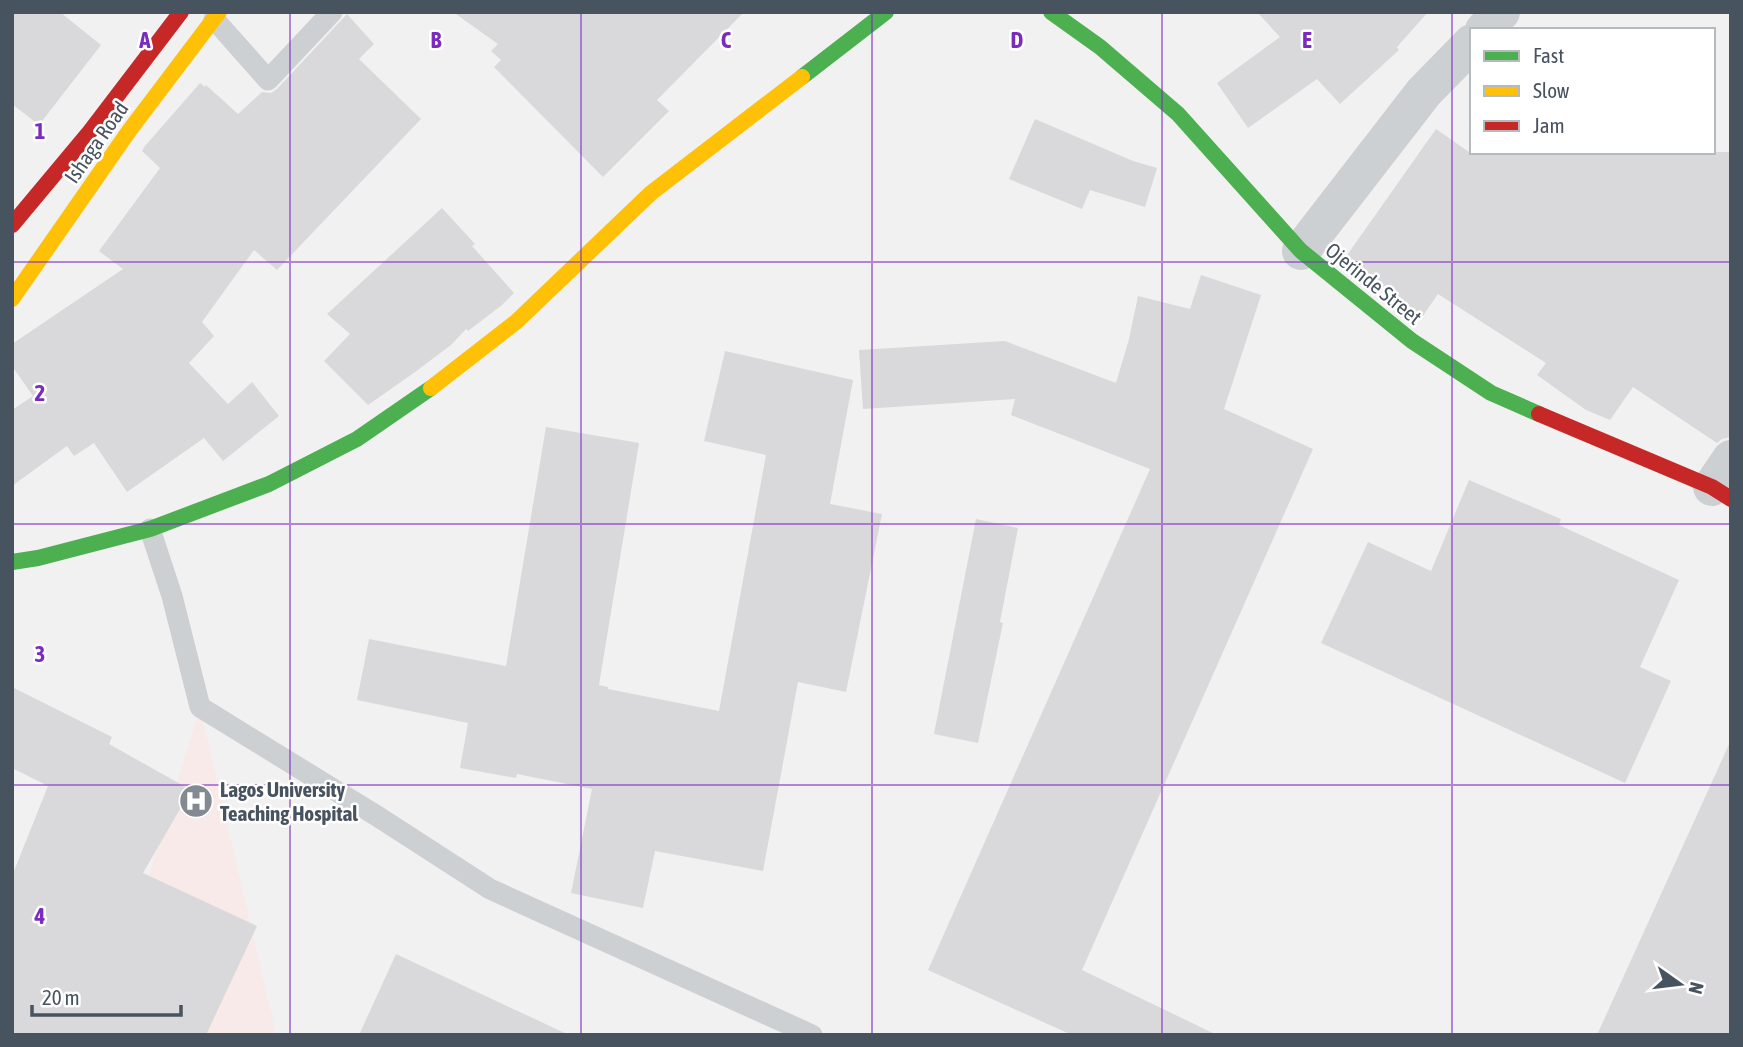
<svg xmlns="http://www.w3.org/2000/svg" width="1743" height="1047" font-family="'Asap Condensed',sans-serif">
<style>
.medical{fill:#f8eae8}
.building{fill:#d9d9db}
.lines{fill:none;stroke-linecap:round;stroke-linejoin:round}
.lane{stroke:#cdd0d2;stroke-width:21}
.street{stroke:#cdd0d2;stroke-width:38}
.fast{stroke:#4caf50;stroke-width:16}
.slow{stroke:#ffc107;stroke-width:16}
.jam{stroke:#c62828;stroke-width:16}
.grid{fill:none;stroke:#7b2cbf;stroke-width:2;stroke-opacity:0.55}
.labels{text-anchor:middle;dominant-baseline:central;stroke-width:5;stroke-linejoin:round;paint-order:stroke}
.street-label{font-size:21px;fill:#47535f;stroke:#fff}
.poi-label{font-size:21px;font-weight:bold;fill:#47535f;stroke:#fff;text-anchor:start}
.grid-label{font-size:23px;text-anchor:middle;font-weight:bold;fill:#7b2cbf;stroke:#fff;stroke-width:5;stroke-linejoin:round;paint-order:stroke}
</style>
<rect width="100%" height="100%" fill="#f2f1f1"/>
<path class="medical" d="M 200,707 L 276,1035 L 108,1035 L 143,895 Z"/>
<g class="building">
<path d="M 12,12 L 60,12 L 101,45 L 39,125 L 12,104 Z"/>
<path d="M 453,12 L 744,12 L 657,100 L 669,111 L 603,177 L 494,67 L 501,60 L 491,51 L 498,44 Z"/>
<path d="M 1257,12 L 1428,12 L 1397,47 L 1399,50 L 1340,104 L 1317,79 L 1248,128 L 1217,83 L 1280,37 Z"/>
<path d="M 347,14 L 374,44 L 359,59 L 421,119 L 277,270 L 254,250 L 202,322 L 214,336 L 189,363 L 228,404 L 252,382 L 279,416 L 223,461 L 204,438 L 127,492 L 94,443 L 74,456 L 67,446 L 12,486 L 12,410 L 33,396 L 12,366 L 12,344 L 123,269 L 99,251 L 160,168 L 142,151 L 145,146 L 200,83 L 205,87 L 206,85 L 238,114 L 262,92 L 271,93 L 277,89 Z"/>
<path d="M 1035,119 L 1133,161 L 1157,168 L 1145,207 L 1090,190 L 1082,209 L 1009,179 Z"/>
<path d="M 1436,129 L 1469,152 L 1731,152 L 1731,437 L 1722,439 L 1717,443 L 1633,387 L 1610,420 L 1586,410 L 1537,375 L 1546,363 L 1438,294 L 1420,320 L 1345,258 Z"/>
<path d="M 442,208 L 475,244 L 472,246 L 514,293 L 502,305 L 468,331 L 466,329 L 451,345 L 415,372 L 368,405 L 324,361 L 350,334 L 327,314 Z"/>
<path d="M 1201,275 L 1261,295 L 1224,409 L 1313,449 L 1082,970 L 1217,1035 L 1072,1035 L 928,970 L 1150,469 L 1011,415 L 1015,399 L 863,409 L 859,350 L 1005,341 L 1116,383 L 1129,339 L 1138,296 L 1190,309 Z"/>
<path d="M 725,351 L 853,380 L 830,504 L 882,514 L 846,692 L 798,682 L 763,871 L 655,851 L 643,908 L 571,893 L 592,789 L 517,774 L 516,778 L 460,768 L 468,723 L 357,700 L 369,639 L 506,666 L 546,427 L 639,443 L 599,685 L 608,687 L 608,689 L 719,711 L 766,455 L 704,441 Z"/>
<path d="M 1469,480 L 1561,519 L 1559,525 L 1679,580 L 1640,667 L 1671,681 L 1625,783 L 1321,643 L 1368,542 L 1431,571 Z"/>
<path d="M 976,519 L 1018,528 L 1000,622 L 1003,623 L 978,743 L 934,734 Z"/>
<path d="M 12,687 L 112,737 L 109,744 L 191,790 L 143,873 L 257,926 L 206,1035 L 12,1035 L 12,876 L 48,786 L 12,768 Z"/>
<path d="M 1731,740 L 1731,1035 L 1597,1035 Z"/>
<path d="M 396,954 L 569,1035 L 359,1035 Z"/>
</g>
<g class="lines">
<g class="lane">
<path d="M 214,19 L 268,80 L 332,12"/>
<path d="M 150,529 L 172,596 L 200,707 L 377,816 L 490,889 L 812,1035"/>
</g>
<g class="street">
<path d="M 1484,30 L 1501,12"/>
<path d="M 1301,251 L 1424,92 L 1472,43"/>
<path d="M 1712,487 L 1731,459"/>
</g>
<g class="fast">
<path d="M 1051,12 L 1100,47 L 1178,114 L 1301,251 L 1412,341 L 1491,393 L 1539,414"/>
<path d="M 802,77 L 886,12"/>
<path d="M 12,562 L 38,558 L 150,529 L 269,484 L 357,439 L 431,388"/>
</g>
<g class="slow">
<path d="M 12,299 L 129,131 L 219,12"/>
<path d="M 431,388 L 516,322 L 651,193 L 802,77"/>
</g>
<g class="jam">
<path d="M 12,225 L 88,134 L 181,12"/>
<path d="M 1539,414 L 1712,487 L 1731,499"/>
</g>
</g>
<path class="grid" d="M 290,12 L 290,1035M 581,12 L 581,1035M 872,12 L 872,1035M 1162,12 L 1162,1035M 1452,12 L 1452,1035M 12,262 L 1731,262M 12,524 L 1731,524M 12,785 L 1731,785"/>
<defs>
<g id="hospital-disc" transform="scale(1.75)"><circle r="9.5" fill="#838a92" stroke="#fff"/><path d="M-5-5h3v3.5h4V-5h3V5h-3V1.5h-4V5h-3Z" fill="#fff"/></g>
</defs>
<g fill-rule="evenodd">
<use href="#hospital-disc" x="196" y="801"/>
</g>
<g class="labels">
<g class="street-label">
<text transform="translate(96 142) rotate(-55)">Ishaga Road</text>
<text transform="translate(1374 283) rotate(39)">Ojerinde Street</text>
</g>
<g class="poi-label">
<text x="220" y="789">Lagos University<tspan x="220" dy="24">Teaching Hospital</tspan></text>
</g>
</g>
<g class="grid-label">
<text x="145" y="48">A</text>
<text x="436" y="48">B</text>
<text x="726" y="48">C</text>
<text x="1017" y="48">D</text>
<text x="1307" y="48">E</text>
<text x="40" y="139">1</text>
<text x="40" y="401">2</text>
<text x="40" y="662">3</text>
<text x="40" y="924">4</text>
</g>
<rect width="1743" height="1047" fill="none" stroke="#47535f" stroke-width="28"/>
<rect x="1470" y="28" width="245" height="126" fill="#ffffff" stroke="#b5babf" stroke-width="2"/>
<rect x="1484" y="51" width="35" height="10" fill="#4caf50" stroke="#b5babf" stroke-width="2"/>
<text x="1533" y="63" font-size="21" fill="#47535f">Fast</text>
<rect x="1484" y="86" width="35" height="10" fill="#ffc107" stroke="#b5babf" stroke-width="2"/>
<text x="1533" y="98" font-size="21" fill="#47535f">Slow</text>
<rect x="1484" y="121" width="35" height="10" fill="#c62828" stroke="#b5babf" stroke-width="2"/>
<text x="1533" y="133" font-size="21" fill="#47535f">Jam</text>
<g transform="translate(1680 984) rotate(104)" stroke="#ffffff" stroke-width="5" paint-order="stroke">
<path d="M0-5L12 26L0 18L-12 26Z" fill="#47535f"/>
<text y="-10" font-size="19" font-weight="bold" text-anchor="middle" fill="#47535f">N</text>
</g>
<path d="M32 1005v10h149v-10" fill="none" stroke="#47535f" stroke-width="3.5"/>
<text x="42" y="1005" font-size="21" fill="#47535f" stroke="#ffffff" stroke-width="5" paint-order="stroke">20 m</text>
</svg>
